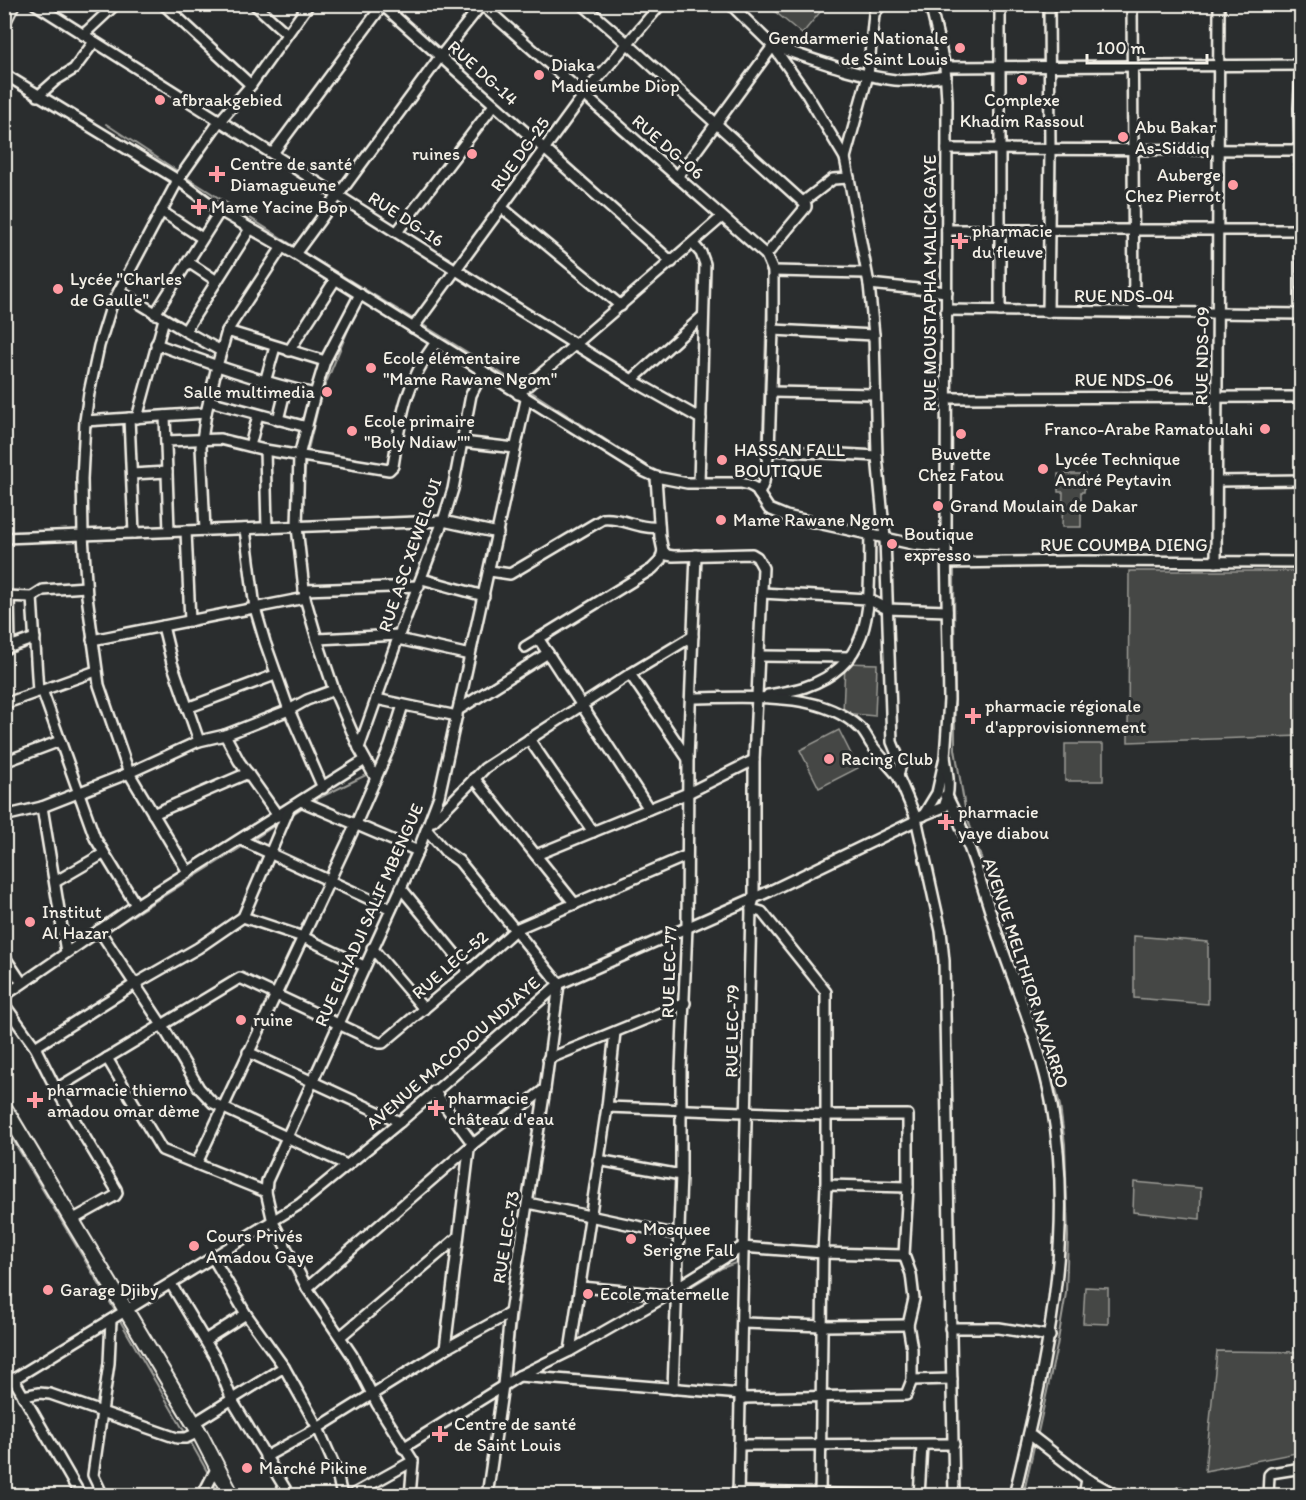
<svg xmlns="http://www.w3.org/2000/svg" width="1306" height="1500" font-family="Itim,sans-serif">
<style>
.green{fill:#444645;stroke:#9c9c96;stroke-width:1.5}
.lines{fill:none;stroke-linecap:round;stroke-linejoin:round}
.stream{stroke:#9f9f9a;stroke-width:2}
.minor-casing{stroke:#f4f1e8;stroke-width:14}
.highway-casing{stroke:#f4f1e8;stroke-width:18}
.minor{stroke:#2a2d2e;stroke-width:9}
.highway{stroke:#2a2d2e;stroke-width:14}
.poi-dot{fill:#ff9aa2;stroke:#2a2d2e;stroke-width:2}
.labels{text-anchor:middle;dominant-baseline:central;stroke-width:6;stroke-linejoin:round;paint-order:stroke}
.poi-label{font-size:18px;fill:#f4f1e8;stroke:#2a2d2e;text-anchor:start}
.street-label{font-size:18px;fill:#f4f1e8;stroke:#2a2d2e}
</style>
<rect width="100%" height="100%" fill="#2a2d2e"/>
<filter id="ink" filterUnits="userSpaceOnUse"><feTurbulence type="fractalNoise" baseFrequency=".0167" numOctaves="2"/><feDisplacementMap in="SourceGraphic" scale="12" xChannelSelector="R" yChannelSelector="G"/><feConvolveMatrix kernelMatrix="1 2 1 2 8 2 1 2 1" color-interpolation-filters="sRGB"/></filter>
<g filter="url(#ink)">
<g class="green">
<path d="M 767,5 L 826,5 L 802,34 Z"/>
<path d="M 1058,474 L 1085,474 L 1084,492 L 1081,492 L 1081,527 L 1062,527 L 1063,492 L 1058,492 Z"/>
<path d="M 1129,571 L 1301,571 L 1301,736 L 1128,742 Z"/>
<path d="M 845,663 L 877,664 L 875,716 L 843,713 Z"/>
<path d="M 839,730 L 858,768 L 819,788 L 800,750 Z"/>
<rect x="1065" y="744" width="38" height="37"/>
<path d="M 1134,936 L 1208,942 L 1208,1004 L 1134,998 Z"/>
<path d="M 1134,1182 L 1201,1188 L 1200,1219 L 1133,1212 Z"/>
<path d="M 1085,1287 L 1108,1288 L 1108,1324 L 1083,1323 Z"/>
<path d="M 1217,1351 L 1301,1352 L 1301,1452 L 1205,1471 Z"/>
</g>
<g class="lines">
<g class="stream">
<path d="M 936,4 L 949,58"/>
<path d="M 481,10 L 577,97"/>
<path d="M 472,24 L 483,13"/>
<path d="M 582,101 L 715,218"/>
<path d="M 106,124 L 179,172"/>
<path d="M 183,175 L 297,248"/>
<path d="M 721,223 L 765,261"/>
<path d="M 302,251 L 415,320"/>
<path d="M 420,323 L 522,386"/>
<path d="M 527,389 L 651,469 L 662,474"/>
<path d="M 307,454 L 321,395 L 353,318"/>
<path d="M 762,464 L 768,268"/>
<path d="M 742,479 L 762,478"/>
<path d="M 302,499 L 306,460"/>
<path d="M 954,565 L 955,749 L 966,814 L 1046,1045 L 1060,1106 L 1065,1144 L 1068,1237 L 1066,1293 L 1057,1346 L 1037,1437"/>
<path d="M 678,640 L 689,633"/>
<path d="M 313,801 L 370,773"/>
<path d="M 290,816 L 305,806"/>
<path d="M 352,821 L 372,777"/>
<path d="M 250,842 L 280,822"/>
<path d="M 464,861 L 493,896"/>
<path d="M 105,933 L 245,845"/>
<path d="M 362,962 L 386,910"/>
<path d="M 351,987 L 359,967"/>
<path d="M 4,1125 L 117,1314"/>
<path d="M 533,1202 L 544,1122"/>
<path d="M 738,1247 L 742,1118"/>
<path d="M 679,1294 L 722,1268 L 738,1262 L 735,1391"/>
<path d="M 119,1319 L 187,1436"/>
<path d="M 508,1378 L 532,1208"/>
<path d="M 517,1381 L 593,1386"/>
<path d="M 190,1441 L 209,1475"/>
<path d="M 213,1483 L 221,1496"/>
<path d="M 733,1496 L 735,1396"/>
<path d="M 1023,1496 L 1035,1442"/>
</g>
<g class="minor-casing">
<g id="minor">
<path d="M 35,4 L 456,270 L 632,380 L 701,419"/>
<path d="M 163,4 L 251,85"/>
<path d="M 254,4 L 287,34"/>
<path d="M 381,4 L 672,262"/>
<path d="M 481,4 L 766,255 L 773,271 L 773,330 L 769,450 L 764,482 L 759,494"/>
<path d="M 582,4 L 627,43 L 806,205 L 806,207 L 766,255"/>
<path d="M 730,4 L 773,46 L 806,93 L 845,158 L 849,178 L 869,284 L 874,335 L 877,456 L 885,538 L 892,742 L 901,764 L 898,776 L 916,818 L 941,931 L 944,961 L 954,1496"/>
<path d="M 1000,4 L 1000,311"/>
<path d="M 1132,4 L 1134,312"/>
<path d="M 83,35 L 116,4"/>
<path d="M 1302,50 L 1299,108 L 1302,301"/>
<path d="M 945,67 L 1302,65"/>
<path d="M 4,74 L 178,180 L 220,211 L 295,254 L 645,472 L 656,477 L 687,483 L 741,483 L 749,485 L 755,488 L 769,509 L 786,516 L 917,545 L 946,547"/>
<path d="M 38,96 L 56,80 L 74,69 L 94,42"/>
<path d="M 947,149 L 1302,150"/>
<path d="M 273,153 L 382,6"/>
<path d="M 845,158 L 868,75 L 874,14 L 882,4"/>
<path d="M 677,177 L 773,46 C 813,59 853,75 895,80 C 912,82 929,78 946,76"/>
<path d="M 803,202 L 833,179 L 849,178"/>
<path d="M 501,207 L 621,306"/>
<path d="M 161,211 L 202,238"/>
<path d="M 947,230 L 1302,230"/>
<path d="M 397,232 L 494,105"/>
<path d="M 693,244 L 701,253 L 705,264 L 699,483"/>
<path d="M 295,254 L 440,57 L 482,4"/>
<path d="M 188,262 L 217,281"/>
<path d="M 773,271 L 866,273"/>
<path d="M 869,284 L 947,292"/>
<path d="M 119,291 L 185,331 L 221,351"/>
<path d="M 360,294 L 325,361 L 315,394 L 299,456 L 297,527 L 305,598 L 317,639 L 334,690 L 359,748 L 376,779"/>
<path d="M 946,310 L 1302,314"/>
<path d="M 1048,312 L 1050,150 L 1049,4"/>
<path d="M 155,314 L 220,211"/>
<path d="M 413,328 L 583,96 L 661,4"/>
<path d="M 773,330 L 874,335"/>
<path d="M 185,331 L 250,229"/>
<path d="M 227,331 L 325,361"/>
<path d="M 156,344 C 208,363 261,382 315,394"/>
<path d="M 289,351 L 335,280"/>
<path d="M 632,380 L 703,316"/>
<path d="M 265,382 L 275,347"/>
<path d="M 771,392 L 875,394"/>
<path d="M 518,394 L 722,217"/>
<path d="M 947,398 L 1302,397"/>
<path d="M 209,401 L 307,427"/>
<path d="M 165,416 L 169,531"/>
<path d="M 129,418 L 134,533"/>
<path d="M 137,418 L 164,319"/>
<path d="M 278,420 L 286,388"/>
<path d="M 85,421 L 206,413"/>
<path d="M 166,441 L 220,439 L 265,450 L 389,470 L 393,466 C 401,416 405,384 436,342"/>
<path d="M 462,442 L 515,448"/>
<path d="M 250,446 L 258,415"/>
<path d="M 265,450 L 267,528"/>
<path d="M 769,450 L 877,456"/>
<path d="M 132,474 L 167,472"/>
<path d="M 656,477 L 660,537 L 663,551"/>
<path d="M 1217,481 L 1302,480"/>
<path d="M 245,529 L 255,608 L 265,642 L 289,710 L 323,788"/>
<path d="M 205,530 L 201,447 L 206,413 L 217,366 L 227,331 L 282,247"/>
<path d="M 186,531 L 190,621"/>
<path d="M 4,538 L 443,521 L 498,533"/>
<path d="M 663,551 L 667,555 L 673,556 L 752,554 L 757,557 L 763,568 L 754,760 L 754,898 L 751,909 C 747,1105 741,1300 738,1496"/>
<path d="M 1216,562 L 1219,4"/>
<path d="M 947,563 L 1079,561 L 1302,562"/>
<path d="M 490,571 L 510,574 L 603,519 C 623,517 639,530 659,527"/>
<path d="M 422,579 L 484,596"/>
<path d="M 304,590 L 419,586"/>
<path d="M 762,593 L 868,599 L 887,609 L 947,611"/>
<path d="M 4,596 L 32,597 L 43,590 L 86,587"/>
<path d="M 9,596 L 10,646"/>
<path d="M 32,597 L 38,692"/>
<path d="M 163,626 L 172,663 L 199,741"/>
<path d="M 538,638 L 649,809"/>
<path d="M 317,639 L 399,635"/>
<path d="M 398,639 L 470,655"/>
<path d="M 92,640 L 305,598"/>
<path d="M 525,647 L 652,569 L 660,561 L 663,551"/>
<path d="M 7,648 L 35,638"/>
<path d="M 759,656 L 850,657"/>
<path d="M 630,674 L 688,759"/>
<path d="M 42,690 L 95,838 L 136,905"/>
<path d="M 768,695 C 780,693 793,691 805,687 C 879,662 868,597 870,534"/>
<path d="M 691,698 C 742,698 821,689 861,729 C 865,733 868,739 871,744 C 879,755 889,765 898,776"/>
<path d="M 376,699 L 457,716"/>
<path d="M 4,704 L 96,671"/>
<path d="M 187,708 L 275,675"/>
<path d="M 458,710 L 548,653"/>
<path d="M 225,735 L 239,761 L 278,816"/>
<path d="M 529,739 L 593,832"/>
<path d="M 359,748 L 399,635 L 443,521 L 453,489 L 471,395 L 483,371"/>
<path d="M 4,762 L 60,741"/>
<path d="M 474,778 L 575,904"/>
<path d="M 945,796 L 948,798 C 971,843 984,894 1000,942 C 1019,996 1042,1050 1052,1106 C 1076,1240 1045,1366 1014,1496"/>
<path d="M 301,801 L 418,851"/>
<path d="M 42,807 L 66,952"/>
<path d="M 153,814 L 248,773"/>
<path d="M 4,816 L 42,807 L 129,773 L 199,741 L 225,735 L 289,710 L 307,700 L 334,690"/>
<path d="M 923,816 L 937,793 L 945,757 L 949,700 L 946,547 L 947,100 L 945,67 L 930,4"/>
<path d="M 433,821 L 485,768 L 630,674 L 693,636"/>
<path d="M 427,830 L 445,851 L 459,861 L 559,984 L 545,1089 L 510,1313 L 503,1385 L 487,1496"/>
<path d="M 241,840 L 391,909"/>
<path d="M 536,855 L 688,793 L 754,760"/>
<path d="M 188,872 L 129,773 L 99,685 L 87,596 L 83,535 L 82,479 L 85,421 L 89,393 L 99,346 L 112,304 L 178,180 L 219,122 L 251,85 L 309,4"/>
<path d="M 55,882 L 103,854"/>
<path d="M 401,888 L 469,971"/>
<path d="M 751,909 L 762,912 L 826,992 L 826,1185 L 823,1253 L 820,1496"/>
<path d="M 243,917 L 303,937 L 364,966"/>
<path d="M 99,930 L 162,1025 L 199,1088 L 213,1103 L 347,1165"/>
<path d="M 372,948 L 424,1009"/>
<path d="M 4,956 L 22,983"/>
<path d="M 4,996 L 136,905 L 365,760"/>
<path d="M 4,1004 L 35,1047 L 56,1089 L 116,1189 L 117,1193 L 115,1196 L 72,1220"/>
<path d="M 35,1047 L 135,984 L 198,948 L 243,917 L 289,809"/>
<path d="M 248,1052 L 400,1122"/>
<path d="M 107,1058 L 162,1150 L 266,1192"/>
<path d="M 548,1059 L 685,1003"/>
<path d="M 56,1089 L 240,978 L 379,1043 L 383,1043 L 469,971 L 516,929 L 686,856"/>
<path d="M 434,1091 L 473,1144"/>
<path d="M 607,1107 L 826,1115 L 908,1115 L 908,1187 L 904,1255 L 911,1274 L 914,1299 L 908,1325 L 912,1349 L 912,1380 L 906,1395 L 741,1398"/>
<path d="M 598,1160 L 681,1175"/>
<path d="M 197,1163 L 355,826 L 390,746 L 403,705"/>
<path d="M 826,1185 L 908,1187"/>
<path d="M 528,1203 L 679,1235"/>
<path d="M 213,1258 L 246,1314 L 284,1367 L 318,1428 L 336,1469 L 342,1496"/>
<path d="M 171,1284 L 216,1359 L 232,1400 L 286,1490"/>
<path d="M 581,1287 L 668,1295"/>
<path d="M 307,1288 L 473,1144 L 545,1089"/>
<path d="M 743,1323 L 823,1326 L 908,1325"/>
<path d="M 950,1328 L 999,1328 L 1050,1336"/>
<path d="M 341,1336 L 457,1238"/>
<path d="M 205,1340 L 246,1314"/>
<path d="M 445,1349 L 469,1150"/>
<path d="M 570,1351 L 607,1107 L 615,1032"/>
<path d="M 519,1376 L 741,1394"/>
<path d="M 13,1378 L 81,1496"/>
<path d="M 912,1380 L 952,1379"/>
<path d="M 4,1385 L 300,1204 L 400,1122 L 559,984 L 770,891 L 913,822 L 916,818 L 944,807 C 951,790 948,775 945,757"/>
<path d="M 673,1389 L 681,1175 L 681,1070 L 687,927 L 688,759 L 696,555"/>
<path d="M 23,1396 L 39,1393 L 50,1394 L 177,1438 L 186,1438 L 199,1432"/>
<path d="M 194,1423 L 284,1367"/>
<path d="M 1029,1434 L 1087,1479 L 1118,1496"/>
<path d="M 739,1445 L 954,1444"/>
<path d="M 403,1448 L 519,1376 L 570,1351 L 668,1295 L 676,1288 L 742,1247 L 823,1253 L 904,1255"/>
<path d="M 265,1457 L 318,1428 L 445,1349 L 510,1313"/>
<path d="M 739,1492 L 929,1496"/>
<path d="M 103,1496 L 93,1475 L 109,1363 L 111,1320"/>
<path d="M 202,1496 L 217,1467"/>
<path d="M 350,1496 L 413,1461"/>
<path d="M 410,1496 L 413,1461 L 377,1404 L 352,1355 L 307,1288 L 273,1222 L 266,1192 L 267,1181 L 418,851 L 439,796 L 526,400"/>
<path d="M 919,1496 L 922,1445"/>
<path d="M 1084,1496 L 1087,1479"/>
<path d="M 1180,1496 L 1180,1493"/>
<path d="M 1268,1496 L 1269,1475 L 1271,1473 L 1302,1468"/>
</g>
</g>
<g class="highway-casing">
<g id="highway">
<path d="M 4,20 L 12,4"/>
<path d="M 4,1107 L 199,1432 L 232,1496"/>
</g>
</g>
<use href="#minor" class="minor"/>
<use href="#highway" class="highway"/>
</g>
</g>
<g class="poi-dot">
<circle cx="960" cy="48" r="6"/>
<circle cx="539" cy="75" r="6"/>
<circle cx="1022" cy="80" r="6"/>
<circle cx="160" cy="100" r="6"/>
<circle cx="1123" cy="137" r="6"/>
<circle cx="472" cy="154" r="6"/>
<path d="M214 165h6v6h6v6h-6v6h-6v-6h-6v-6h6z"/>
<circle cx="1233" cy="185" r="6"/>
<path d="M196 198h6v6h6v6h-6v6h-6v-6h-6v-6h6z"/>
<path d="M957 232h6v6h6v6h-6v6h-6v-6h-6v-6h6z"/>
<circle cx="58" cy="289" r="6"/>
<circle cx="371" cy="368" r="6"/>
<circle cx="327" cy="392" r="6"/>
<circle cx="1265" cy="429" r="6"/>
<circle cx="352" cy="431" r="6"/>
<circle cx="961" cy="434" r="6"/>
<circle cx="722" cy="460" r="6"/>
<circle cx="1043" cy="469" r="6"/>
<circle cx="938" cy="506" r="6"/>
<circle cx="721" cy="520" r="6"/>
<circle cx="892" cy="544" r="6"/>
<path d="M970 707h6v6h6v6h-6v6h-6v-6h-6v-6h6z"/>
<circle cx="829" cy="759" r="6"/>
<path d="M943 813h6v6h6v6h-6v6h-6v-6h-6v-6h6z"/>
<circle cx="30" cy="922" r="6"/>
<circle cx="241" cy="1020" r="6"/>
<path d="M32 1091h6v6h6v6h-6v6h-6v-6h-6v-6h6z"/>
<path d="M433 1099h6v6h6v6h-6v6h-6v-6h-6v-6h6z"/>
<circle cx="631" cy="1239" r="6"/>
<circle cx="194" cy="1246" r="6"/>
<circle cx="48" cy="1290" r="6"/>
<circle cx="588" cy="1294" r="6"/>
<path d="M437 1425h6v6h6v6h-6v6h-6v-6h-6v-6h6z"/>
<circle cx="247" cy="1468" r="6"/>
</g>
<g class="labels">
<g class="poi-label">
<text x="948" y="38" text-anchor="end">Gendarmerie Nationale<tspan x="948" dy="21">de Saint Louis</tspan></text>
<text x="551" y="65">Diaka<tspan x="551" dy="21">Madieumbe Diop</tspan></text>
<text x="172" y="100">afbraakgebied</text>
<text x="1022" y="100" text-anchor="middle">Complexe<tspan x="1022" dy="21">Khadim Rassoul</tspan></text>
<text x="1135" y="127">Abu Bakar<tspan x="1135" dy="21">As-Siddiq</tspan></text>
<text x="460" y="154" text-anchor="end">ruines</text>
<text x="230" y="164">Centre de santé<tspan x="230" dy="21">Diamagueune</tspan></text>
<text x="1221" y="175" text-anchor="end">Auberge<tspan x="1221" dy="21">Chez Pierrot</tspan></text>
<text x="211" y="207">Mame Yacine Bop</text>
<text x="972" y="231">pharmacie<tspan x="972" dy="21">du fleuve</tspan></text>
<text x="70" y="279">Lycée "Charles<tspan x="70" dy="21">de Gaulle"</tspan></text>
<text x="383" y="358">Ecole élémentaire<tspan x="383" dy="21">"Mame Rawane Ngom"</tspan></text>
<text x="315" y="392" text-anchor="end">Salle multimedia</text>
<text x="364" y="421">Ecole primaire<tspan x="364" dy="21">"Boly Ndiaw""</tspan></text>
<text x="1253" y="429" text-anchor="end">Franco-Arabe Ramatoulahi</text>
<text x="734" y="450">HASSAN FALL<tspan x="734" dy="21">BOUTIQUE</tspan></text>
<text x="961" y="454" text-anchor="middle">Buvette<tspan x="961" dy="21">Chez Fatou</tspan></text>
<text x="1055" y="459">Lycée Technique<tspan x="1055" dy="21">André Peytavin</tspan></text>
<text x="950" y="506">Grand Moulain de Dakar</text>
<text x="733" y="520">Mame Rawane Ngom</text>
<text x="904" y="534">Boutique<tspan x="904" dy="21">expresso</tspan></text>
<text x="985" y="706">pharmacie régionale<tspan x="985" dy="21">d'approvisionnement</tspan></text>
<text x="841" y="759">Racing Club</text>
<text x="958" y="812">pharmacie<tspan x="958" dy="21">yaye diabou</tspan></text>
<text x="42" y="912">Institut<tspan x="42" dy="21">Al Hazar</tspan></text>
<text x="253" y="1020">ruine</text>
<text x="47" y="1090">pharmacie thierno<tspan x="47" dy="21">amadou omar dème</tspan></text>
<text x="448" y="1098">pharmacie<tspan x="448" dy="21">château d'eau</tspan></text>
<text x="643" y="1229">Mosquee<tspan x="643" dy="21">Serigne Fall</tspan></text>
<text x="206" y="1236">Cours Privés<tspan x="206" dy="21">Amadou Gaye</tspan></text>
<text x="60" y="1290">Garage Djiby</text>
<text x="600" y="1294">Ecole maternelle</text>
<text x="454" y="1424">Centre de santé<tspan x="454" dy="21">de Saint Louis</tspan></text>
<text x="259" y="1468">Marché Pikine</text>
</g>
<g class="street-label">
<text transform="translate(483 73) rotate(42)">RUE DG-14</text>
<text transform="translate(668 147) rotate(41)">RUE DG-06</text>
<text transform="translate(520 154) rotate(-54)">RUE DG-25</text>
<text transform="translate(406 219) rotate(33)">RUE DG-16</text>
<text transform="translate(930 283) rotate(-90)">RUE MOUSTAPHA MALICK GAYE</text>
<text x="1124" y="296">RUE NDS-04</text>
<text transform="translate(1202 356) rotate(-89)">RUE NDS-09</text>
<text x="1124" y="380">RUE NDS-06</text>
<text x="1124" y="545">RUE COUMBA DIENG</text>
<text transform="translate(410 555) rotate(-71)">RUE ASC XEWELGUI</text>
<text transform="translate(369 915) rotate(-66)">RUE ELHADJI SALIF MBENGUE</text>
<text transform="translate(450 965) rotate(-41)">RUE LEC-52</text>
<text transform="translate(669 972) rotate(-88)">RUE LEC-77</text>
<text transform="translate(1026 973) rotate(72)">AVENUE MELTHIOR NAVARRO</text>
<text transform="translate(732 1031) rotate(-89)">RUE LEC-79</text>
<text transform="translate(453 1053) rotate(-41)">AVENUE MACODOU NDIAYE</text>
<text transform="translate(506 1237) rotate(-81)">RUE LEC-73</text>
</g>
</g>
<rect width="1306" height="1500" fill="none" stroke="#2a2d2e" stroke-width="24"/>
<rect x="12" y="12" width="1282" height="1476" fill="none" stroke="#f4f1e8" stroke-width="2" filter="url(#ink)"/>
<path d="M1087 54v9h120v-9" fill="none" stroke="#f4f1e8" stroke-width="3"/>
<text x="1096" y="54" font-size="18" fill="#f4f1e8" stroke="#2a2d2e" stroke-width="4.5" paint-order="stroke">100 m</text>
</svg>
